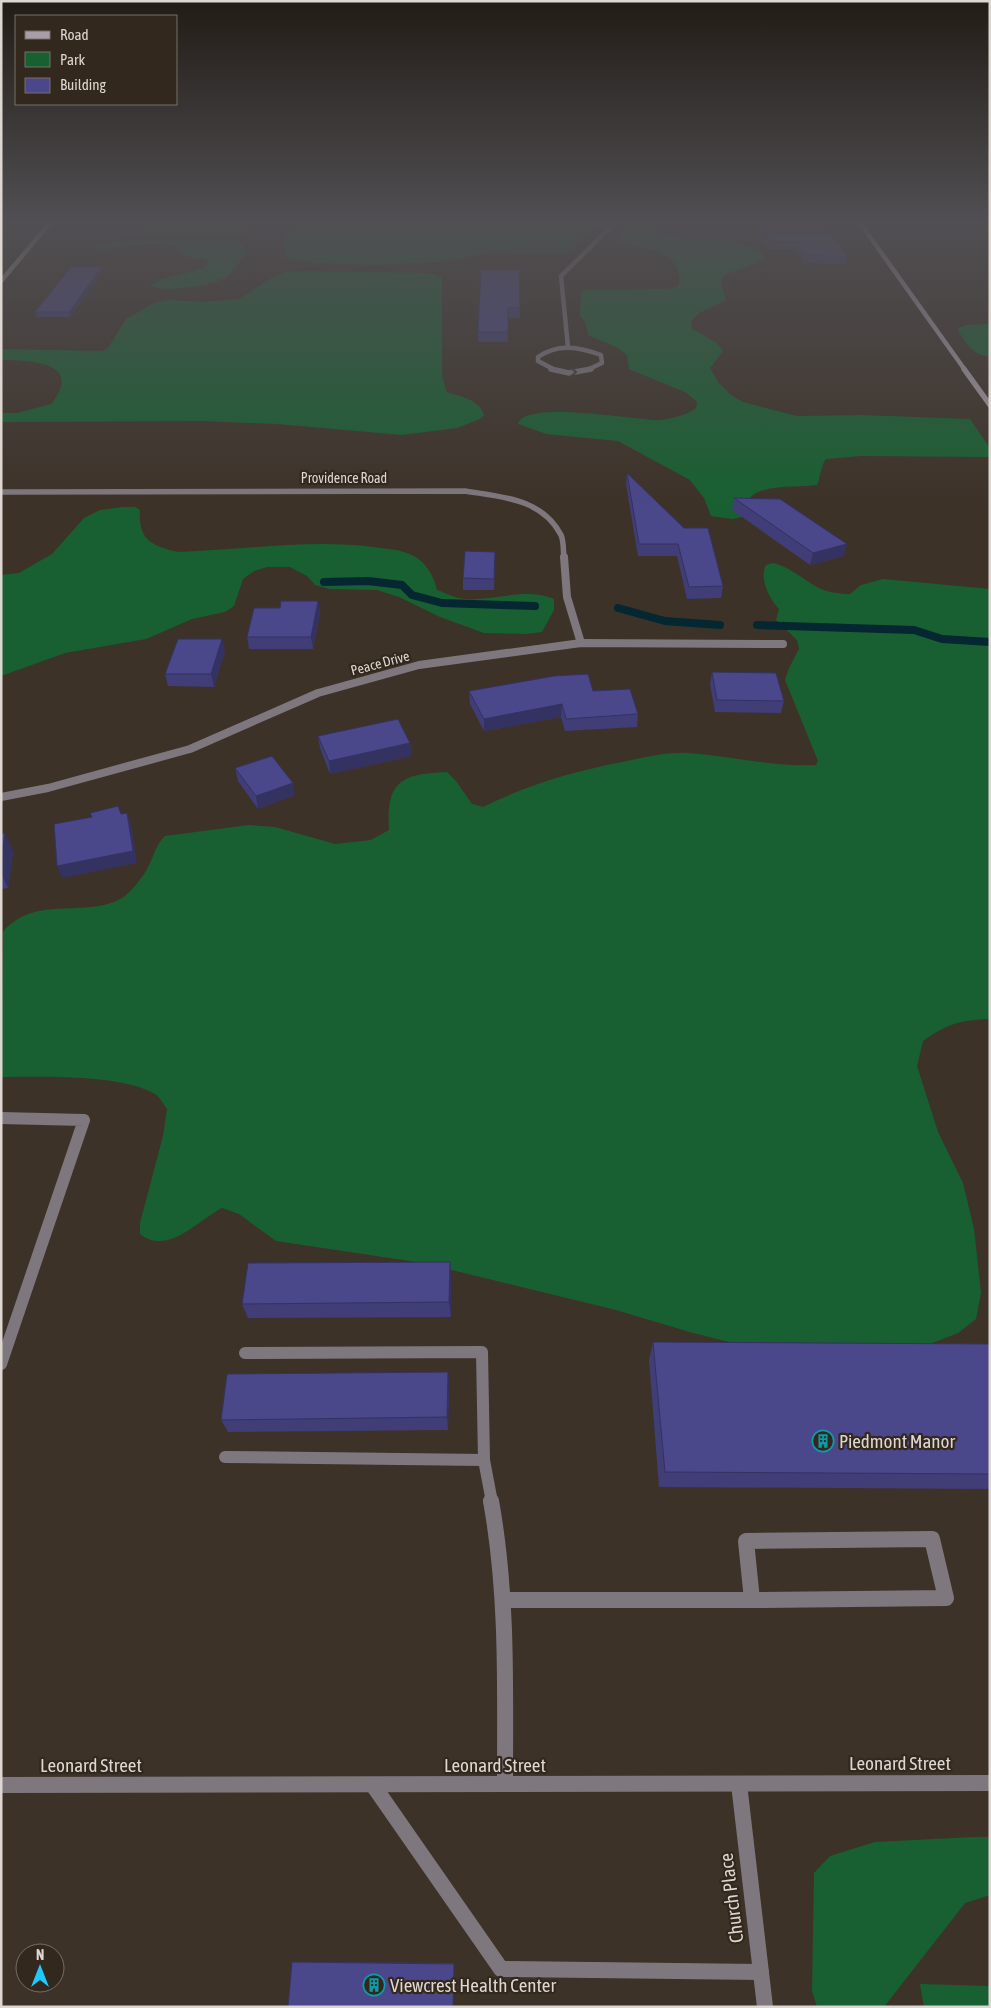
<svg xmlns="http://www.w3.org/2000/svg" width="991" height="2008" font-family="'Asap Condensed',sans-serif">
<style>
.green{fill:#186031}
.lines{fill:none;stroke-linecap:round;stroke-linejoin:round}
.stream{stroke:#042731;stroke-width:8}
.lane-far1{stroke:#7e787e;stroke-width:12}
.lane{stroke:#7e787e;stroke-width:16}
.street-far3{stroke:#7e787e;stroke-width:4.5}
.street-far2{stroke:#7e787e;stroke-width:5.5}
.street-far1{stroke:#7e787e;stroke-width:8}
.street{stroke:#7e787e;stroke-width:16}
.secondary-far1{stroke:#a79ea7;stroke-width:4.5}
.secondary{stroke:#a79ea7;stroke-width:5.5}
.wall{fill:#403d77}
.shaded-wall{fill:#343261}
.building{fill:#4a478a;stroke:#343261}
.oneway{stroke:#413831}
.labels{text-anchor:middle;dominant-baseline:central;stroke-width:4.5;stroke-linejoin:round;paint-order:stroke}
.far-street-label{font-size:14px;fill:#ded7d1;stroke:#32281e}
.near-poi-label{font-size:19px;fill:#ded7d1;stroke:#32281e;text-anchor:start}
.near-street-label{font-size:19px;fill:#ded7d1;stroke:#32281e}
</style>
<rect width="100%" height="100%" fill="#3d3228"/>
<g class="green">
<path d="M 146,223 L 255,223 L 251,231 L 234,234 L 121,235 L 143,229 Z"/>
<path d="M 294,223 L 601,223 L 565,254 L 493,252 L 439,262 L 374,265 L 315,263 L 287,259 L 284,241 Z"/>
<path d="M 631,223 L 654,223 L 660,234 C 687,240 743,236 764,255 L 764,260 L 724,275 L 721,284 L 726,300 L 699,313 L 692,320 L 691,328 L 717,343 L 723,351 L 710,368 L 718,382 L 731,395 L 743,402 L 797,416 L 862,415 L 970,419 L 990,448 L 990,457 L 861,456 L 826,459 C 820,467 821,476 817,485 C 799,487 772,485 756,493 C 747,498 744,508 742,517 L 732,519 L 711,516 L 704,498 L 690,480 L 618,441 L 546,434 L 518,424 C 524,399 638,421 660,420 C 673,418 685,416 696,408 L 697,402 L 687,393 L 629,369 L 627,355 L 618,348 L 588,335 L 586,324 L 580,315 L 581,293 L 583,290 L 669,289 L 678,286 C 680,282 679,280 679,275 C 673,244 634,251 614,240 Z"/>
<path d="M 197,240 L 240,242 L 247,250 C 241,258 235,270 228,276 C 215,286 165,293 151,286 L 159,280 L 201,269 L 207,265 L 208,260 L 185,256 C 171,231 121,252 97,249 L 93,244 L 112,242 Z"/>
<path d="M 307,271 L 428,273 L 442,277 L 442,377 L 447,392 C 461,397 479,399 484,415 L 480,419 L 457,428 L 402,435 L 277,424 L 204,421 L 1,422 L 1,413 L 17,413 L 51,404 C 85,362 30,360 1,360 L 1,349 L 102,351 L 108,348 L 126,319 L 154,303 L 168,300 L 203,302 L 240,299 L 272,277 L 286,272 Z"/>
<path d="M 990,324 L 990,357 C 972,355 966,343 957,329 L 966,325 Z"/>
<path d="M 123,507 L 135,507 L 140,510 C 138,540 152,546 178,552 C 243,550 309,539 373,547 C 387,549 401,549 414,556 C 426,562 434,577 437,590 C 446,593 457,599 466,599 C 497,601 523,587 554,599 L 554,610 L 542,632 L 526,634 L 484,633 L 440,617 L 399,597 L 377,590 L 330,589 L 315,585 L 307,576 L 290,567 L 267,567 L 254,571 L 243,579 L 234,606 L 225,612 L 192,619 L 146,639 L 65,653 L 1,676 L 1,575 L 19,573 L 52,554 L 84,518 L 100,510 Z"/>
<path d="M 773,563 C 790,567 800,577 815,586 C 825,592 838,594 850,594 L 861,585 L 883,579 L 990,589 L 990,1019 C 960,1020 947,1024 923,1041 L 917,1066 L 938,1132 L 963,1183 L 974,1229 L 981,1293 L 976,1319 L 958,1333 L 930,1344 L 757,1349 L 693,1333 L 616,1310 L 423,1263 L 276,1241 L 239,1214 L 222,1208 C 197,1221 168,1256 140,1234 L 140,1223 L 163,1136 L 167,1109 C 163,1104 160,1097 155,1094 C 120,1074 42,1077 1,1077 L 3,932 C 34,894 86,919 122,898 C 131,892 142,878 147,869 C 154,857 155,845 165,836 L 249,825 L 275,827 L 335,844 L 371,840 L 389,830 C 386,781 401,774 447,772 L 456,781 L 472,804 L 483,807 C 532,783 575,771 627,761 C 647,757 668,752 688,753 C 731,756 773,767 816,765 L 818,761 L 785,680 L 789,668 L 799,649 L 797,640 L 776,620 L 779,609 C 769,598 759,579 766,565 Z"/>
<path d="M 973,1837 L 990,1837 L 990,1895 L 965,1903 L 884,2007 L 817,2007 L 812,1991 L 814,1873 L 830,1856 L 875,1842 Z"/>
<path d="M 920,1984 L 990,1986 L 990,2007 L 924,2007 Z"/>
</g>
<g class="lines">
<g class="stream">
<path d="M 324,582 L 368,581 L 402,585 L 412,595 L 442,603 L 535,606"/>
<path d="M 618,608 L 665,621 L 720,625"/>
<path d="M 757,625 L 914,630 L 942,639 L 990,642"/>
</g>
<g class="lane-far1">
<path d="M 1,1118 L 84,1120 L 1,1364"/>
<path d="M 245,1353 L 482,1352 L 484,1460 L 492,1502"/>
<path d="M 225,1457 L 484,1460"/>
</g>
<g class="lane">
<path d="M 491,1501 C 508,1595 505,1689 505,1784"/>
<path d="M 932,1539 L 946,1598 L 752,1600 L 746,1541 Z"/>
<path d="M 503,1600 L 752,1600"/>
<path d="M 373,1785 L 501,1969 L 761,1972"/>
</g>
<g class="street-far3">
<path d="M 568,347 L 561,276 L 615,223"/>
<path d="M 555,370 L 538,361 L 538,357 C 558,343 579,347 601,355 L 602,363 L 587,370"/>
</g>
<g class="street-far2">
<path d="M 551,369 L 569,373 L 591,369"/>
<path d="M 1,492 L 465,491 C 501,497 542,498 561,535 C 564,541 563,551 564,558"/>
</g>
<g class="street-far1">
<path d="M 564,557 L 567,597 L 581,643"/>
<path d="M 1,797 L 48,788 L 190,749 L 318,693 L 419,665 L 581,643 L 783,644"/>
</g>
<g class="street">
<path d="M 739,1784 L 765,2007"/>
<path d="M 1,1785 L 990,1783"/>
</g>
<g class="secondary-far1">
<path d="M 860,223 L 965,370"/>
<path d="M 1,281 L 50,223"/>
</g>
<path class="secondary" d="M 964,369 L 990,405"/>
</g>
<g class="wall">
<path d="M 668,223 L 823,223 L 848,257 L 846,264 L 804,263 L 797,250 L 767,249 L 757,227 L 669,225 Z"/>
<path d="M 102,267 L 103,272 L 70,317 L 37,317 L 35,312 Z"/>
<path d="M 519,270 L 520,318 L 508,318 L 508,342 L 478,342 L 478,332 Z"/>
<path d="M 627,473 L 723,586 L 721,598 L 687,599 L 677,556 L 638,556 L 626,484 Z"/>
<path d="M 734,498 L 844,556 L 810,565 L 732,510 Z"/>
<path d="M 495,552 L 494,590 L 463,590 L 463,578 Z"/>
<path d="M 318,601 L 320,613 L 313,649 L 249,649 L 247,637 Z"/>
<path d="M 225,651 L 214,687 L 168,686 L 165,674 Z"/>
<path d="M 712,672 L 784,701 L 781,713 L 715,712 L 710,685 Z"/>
<path d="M 469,691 L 593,691 L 638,714 L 637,727 L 565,731 L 561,717 L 484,731 L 470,704 Z"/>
<path d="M 318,736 L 410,743 L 411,756 L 330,774 L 320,748 Z"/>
<path d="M 235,768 L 295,795 L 258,809 L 238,781 Z"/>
<path d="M 1,834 L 13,852 L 8,888 L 1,889 Z"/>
<path d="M 451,1277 L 451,1317 L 248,1318 L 242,1304 Z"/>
<path d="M 653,1342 L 990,1344 L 990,1489 L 659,1487 L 649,1360 Z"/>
<path d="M 448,1372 L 449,1385 L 448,1430 L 228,1432 L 221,1420 Z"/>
<path d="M 292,1962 L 296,1962 L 454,1963 L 454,2007 Z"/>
</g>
<g class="shaded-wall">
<path d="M 102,267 L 103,272 L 70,317 L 69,312 Z"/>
<path d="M 847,544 L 844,556 L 810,565 L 813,553 Z"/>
<path d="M 318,601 L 320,613 L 313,649 L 311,637 Z"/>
<path d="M 222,639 L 225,651 L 214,687 L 211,674 Z"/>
<path d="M 562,704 L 561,717 L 484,731 L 484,719 Z"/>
<path d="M 410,743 L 411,756 L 330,774 L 329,761 Z"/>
<path d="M 293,783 L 295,795 L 258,809 L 256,796 Z"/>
<path d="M 127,813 L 131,825 L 137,863 L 62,878 L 57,866 Z"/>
<path d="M 5,833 L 13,852 L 8,888 L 1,873 L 1,860 Z"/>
<path d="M 450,1262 L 451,1277 L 451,1317 L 449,1302 Z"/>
<path d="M 448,1372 L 449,1385 L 448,1430 L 447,1417 Z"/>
<path d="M 454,1963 L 454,2007 L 453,2007 L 454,1964 Z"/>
</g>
<g class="building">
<path d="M 760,223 L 823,223 L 848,257 L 805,255 L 799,242 L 769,242 Z"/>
<path d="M 71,267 L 102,267 L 69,312 L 35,312 Z"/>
<path d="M 481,270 L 519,270 L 520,308 L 508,308 L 508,332 L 478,332 Z"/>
<path d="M 627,473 L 684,528 L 708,528 L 723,586 L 689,587 L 678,544 L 639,544 Z"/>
<path d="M 734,498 L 780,499 L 847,544 L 813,553 Z"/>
<path d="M 465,551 L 495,552 L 494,579 L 463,578 Z"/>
<path d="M 281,601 L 318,601 L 311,637 L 247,637 L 254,608 L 280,608 Z"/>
<path d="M 178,639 L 222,639 L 211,674 L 165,674 Z"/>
<path d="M 712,672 L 776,673 L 784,701 L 717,700 Z"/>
<path d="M 588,674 L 593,691 L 630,689 L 638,714 L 566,719 L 562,704 L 484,719 L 469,691 L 554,676 Z"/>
<path d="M 398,719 L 410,743 L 329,761 L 318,736 Z"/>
<path d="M 272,756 L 293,783 L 256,796 L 235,768 Z"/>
<path d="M 118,806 L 121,814 L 127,813 L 133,851 L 57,866 L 54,824 L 92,817 L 90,813 Z"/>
<path d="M 5,833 L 1,860 L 1,834 Z"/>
<path d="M 450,1262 L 449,1302 L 242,1304 L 248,1263 Z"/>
<path d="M 653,1342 L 990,1344 L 990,1474 L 665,1472 Z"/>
<path d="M 448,1372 L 447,1417 L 221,1420 L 227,1374 Z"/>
<path d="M 292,1962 L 454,1964 L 453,2007 L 288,2007 Z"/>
</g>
<defs><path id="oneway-chevron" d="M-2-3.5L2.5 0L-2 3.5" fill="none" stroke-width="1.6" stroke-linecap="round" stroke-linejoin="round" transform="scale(1.25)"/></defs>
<use class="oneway" href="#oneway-chevron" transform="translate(573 372) rotate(-1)"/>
<linearGradient id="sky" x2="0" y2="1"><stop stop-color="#221c16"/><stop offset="0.44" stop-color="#514f53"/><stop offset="1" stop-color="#514f53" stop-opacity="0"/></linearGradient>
<rect width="991" height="504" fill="url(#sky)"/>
<defs>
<g id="building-ring" transform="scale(1.125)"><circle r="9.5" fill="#32281e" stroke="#0f9aa8" stroke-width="1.5"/><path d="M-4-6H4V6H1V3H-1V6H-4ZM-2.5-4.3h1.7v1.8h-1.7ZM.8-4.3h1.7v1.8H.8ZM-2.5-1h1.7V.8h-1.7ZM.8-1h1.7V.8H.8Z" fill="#0f9aa8"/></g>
</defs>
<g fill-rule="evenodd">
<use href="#building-ring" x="823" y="1441"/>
<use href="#building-ring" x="374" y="1985"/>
</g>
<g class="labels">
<g class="far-street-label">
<text x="344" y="478">Providence Road</text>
<text transform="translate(380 663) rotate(-15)">Peace Drive</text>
</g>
<g class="near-poi-label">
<text x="839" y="1441">Piedmont Manor</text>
<text x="390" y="1985">Viewcrest Health Center</text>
</g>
<g class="near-street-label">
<text x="900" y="1763">Leonard Street</text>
<text x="91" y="1765">Leonard Street</text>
<text x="495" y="1765">Leonard Street</text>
<text transform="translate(731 1898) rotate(-97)">Church Place</text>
</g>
</g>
<rect width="991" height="2008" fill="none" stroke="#ded7d1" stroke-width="5"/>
<rect x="15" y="15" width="162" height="90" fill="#32281e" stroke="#776e66"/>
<rect x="25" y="31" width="25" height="8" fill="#a79ea7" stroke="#776e66"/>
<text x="60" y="40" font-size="15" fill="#ded7d1">Road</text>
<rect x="25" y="52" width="25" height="15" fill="#186031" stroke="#776e66"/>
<text x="60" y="65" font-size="15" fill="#ded7d1">Park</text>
<rect x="25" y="78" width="25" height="15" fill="#4a478a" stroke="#776e66"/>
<text x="60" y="90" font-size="15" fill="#ded7d1">Building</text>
<g transform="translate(40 1968)"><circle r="24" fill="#32281e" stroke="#776e66"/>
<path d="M0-4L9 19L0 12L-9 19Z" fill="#20c9fd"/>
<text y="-8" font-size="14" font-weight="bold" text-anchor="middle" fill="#ded7d1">N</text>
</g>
</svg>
